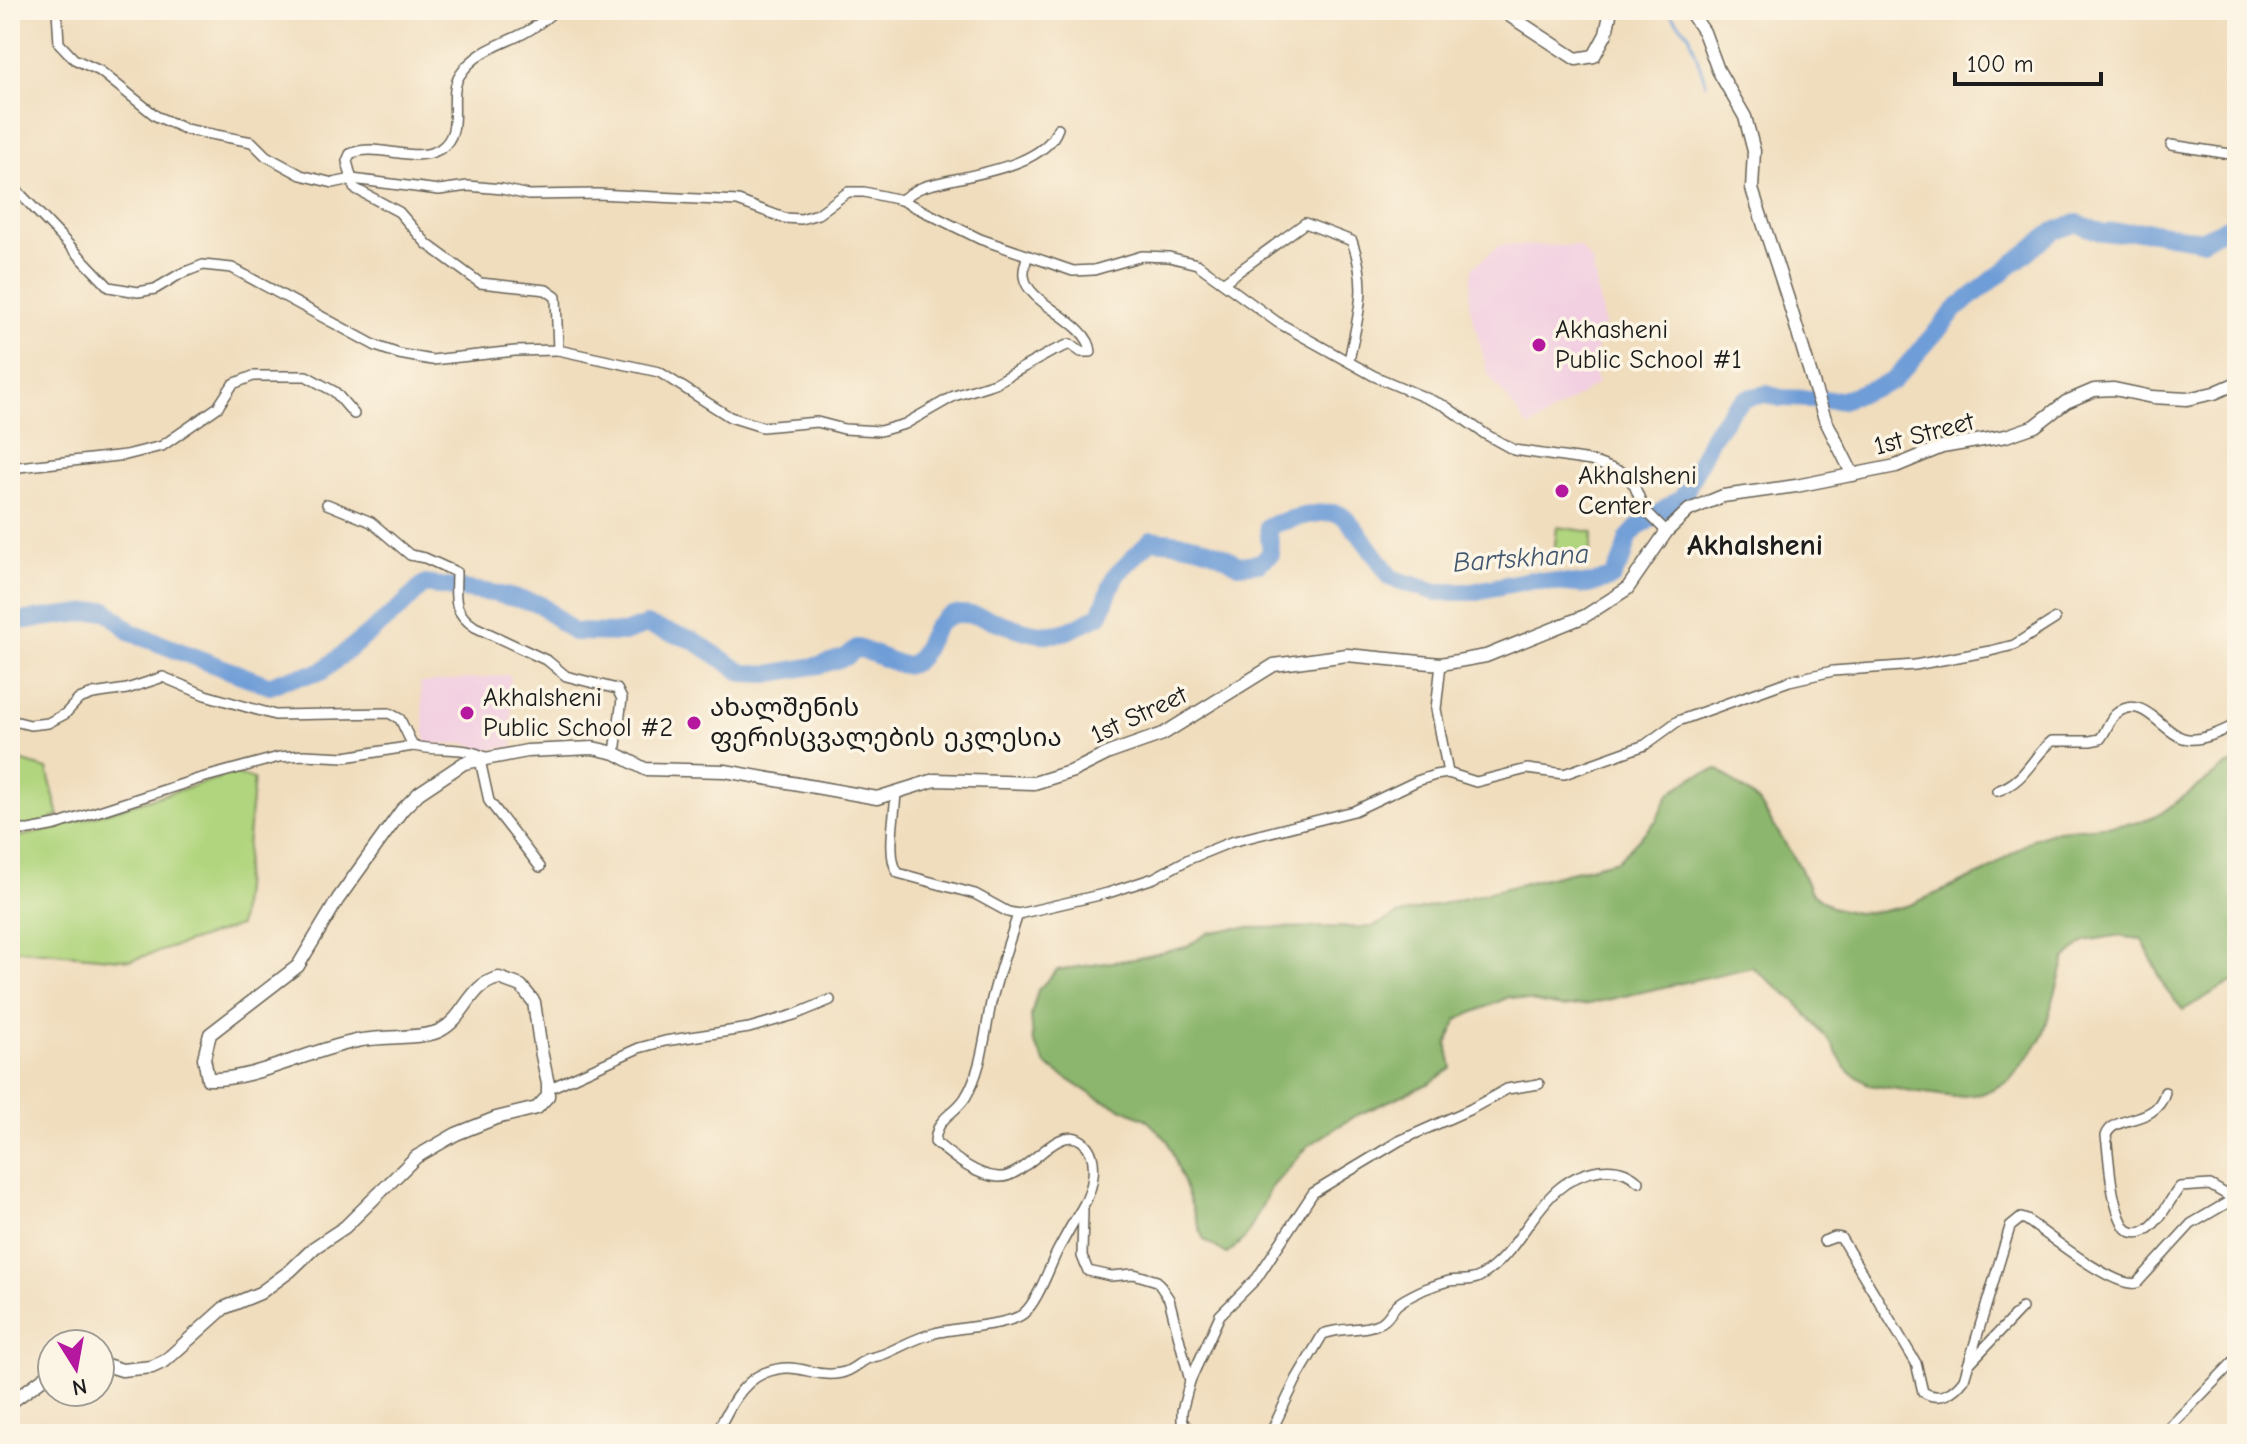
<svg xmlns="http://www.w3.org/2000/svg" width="2247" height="1444" font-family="'Comic Neue','Noto Sans Georgian',sans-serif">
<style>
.built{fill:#f2cfe1}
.green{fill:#b1d57e;stroke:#66784d;stroke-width:2}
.forest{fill:#8cb66d;stroke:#546944;stroke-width:2}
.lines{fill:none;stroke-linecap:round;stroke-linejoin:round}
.stream{stroke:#6e9dd7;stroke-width:3}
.river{stroke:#6e9dd7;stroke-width:18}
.minor-casing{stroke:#666054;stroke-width:12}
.tertiary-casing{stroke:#666054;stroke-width:15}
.minor{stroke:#fff;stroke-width:9}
.tertiary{stroke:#fff;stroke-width:12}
.poi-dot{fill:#b5179e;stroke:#fcf5e5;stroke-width:3}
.labels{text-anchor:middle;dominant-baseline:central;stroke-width:7;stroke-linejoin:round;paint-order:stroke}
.poi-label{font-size:26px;fill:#1c1c1c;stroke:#fcf5e5;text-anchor:start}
.street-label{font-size:26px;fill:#1c1c1c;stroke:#fcf5e5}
.water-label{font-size:28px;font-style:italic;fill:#415670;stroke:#fcf5e5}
.quarter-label{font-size:30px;font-weight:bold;fill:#1c1c1c;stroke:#fcf5e5}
</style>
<rect width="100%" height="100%" fill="#fcf5e5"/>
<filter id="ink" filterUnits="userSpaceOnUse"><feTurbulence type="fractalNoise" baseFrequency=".0125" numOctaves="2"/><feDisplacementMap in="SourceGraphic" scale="16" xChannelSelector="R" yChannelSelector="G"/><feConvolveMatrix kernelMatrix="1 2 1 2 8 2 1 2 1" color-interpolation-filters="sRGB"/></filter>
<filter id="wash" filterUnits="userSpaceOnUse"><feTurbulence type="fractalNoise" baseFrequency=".006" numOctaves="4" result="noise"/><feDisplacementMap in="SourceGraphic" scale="32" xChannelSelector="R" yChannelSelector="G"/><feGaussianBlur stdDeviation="1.8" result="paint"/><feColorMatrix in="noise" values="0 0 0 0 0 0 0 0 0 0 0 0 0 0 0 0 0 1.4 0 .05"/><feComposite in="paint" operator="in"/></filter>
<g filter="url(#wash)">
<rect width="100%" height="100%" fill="#f0ddbd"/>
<g class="built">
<path d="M 1500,245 L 1579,246 L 1592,261 L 1604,325 L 1591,365 L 1598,383 L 1529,428 L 1488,374 L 1469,303 L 1472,268 Z"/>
<path d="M 510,675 L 513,747 L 482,750 L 468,743 L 426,744 L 420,683 Z"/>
</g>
<g class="green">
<path d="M 1557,527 L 1593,532 L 1589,560 L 1554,555 Z"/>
<path d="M 10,758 L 47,769 L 59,816 C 42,824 28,828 10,826 Z"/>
<path d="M 232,774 L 254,779 L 239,926 L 132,960 L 10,949 L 10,839 L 48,830 Z"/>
</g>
<path class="forest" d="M 2237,762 L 2237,979 L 2183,1010 L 2166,990 L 2142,939 L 2115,936 L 2085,941 L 2065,959 L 2042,1039 L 2009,1081 L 1982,1094 L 1954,1097 L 1869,1085 L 1845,1068 L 1832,1044 L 1795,1001 L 1752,967 L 1589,1004 L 1562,1007 L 1509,997 L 1458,1019 L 1447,1044 L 1452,1068 L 1430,1083 L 1353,1117 L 1308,1146 L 1271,1188 L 1246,1237 L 1227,1254 L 1204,1240 L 1168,1141 L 1146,1119 L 1094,1096 L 1046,1065 L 1033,1041 L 1031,1015 L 1038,990 L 1057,970 L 1134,959 L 1186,947 L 1208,933 L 1234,928 L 1373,927 L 1397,915 L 1618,860 L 1656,821 L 1669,794 L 1693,777 L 1718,769 L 1759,802 L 1800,867 L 1810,891 L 1831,907 L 1856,913 L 1883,911 L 1910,905 L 1985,872 L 2033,839 L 2058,830 L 2136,823 L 2160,814 L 2226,766 Z"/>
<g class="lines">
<path class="stream" d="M 1666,10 L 1689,34 L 1706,84"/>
<path class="river" d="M 10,622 L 106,610 L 132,633 L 270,686 L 283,680 L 321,672 L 399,609 L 424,584 L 492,593 L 540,604 L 573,632 L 624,633 L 646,625 L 693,640 L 743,673 L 768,674 L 820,665 L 846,657 L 857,648 C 869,651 895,664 904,665 C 929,668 925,616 958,614 C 995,613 1031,644 1067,631 C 1078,627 1089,620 1100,615 L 1115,576 L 1151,540 C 1183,542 1212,546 1238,565 L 1259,563 L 1271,554 L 1268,526 C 1284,521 1326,507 1341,515 C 1351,520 1384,567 1391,578 L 1436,592 L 1472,592 L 1530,580 L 1588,585 L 1612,578 L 1624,556 L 1628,538 L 1637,528 L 1683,497 L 1712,436 L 1733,408 L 1747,398 L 1766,394 L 1781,398 L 1842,400 L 1893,381 L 1956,309 L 2054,231 L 2077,223 L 2103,233 L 2147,231 L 2202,240 L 2237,222"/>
</g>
</g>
<g filter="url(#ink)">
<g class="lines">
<g class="minor-casing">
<g id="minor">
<path d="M 57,10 L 59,43 L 74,59 L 100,71 L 156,116 L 185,129 L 252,142 L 266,156 L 301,175 L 333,183 L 352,179 L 439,190 L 468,186 L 502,189 L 528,195 L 597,194 L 738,201 L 784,218 L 801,219 L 818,214 L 848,192 L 864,192 L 901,200 L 980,239 L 1073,271 L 1094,270 L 1142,256 L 1169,257 L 1197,264 L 1277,322 L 1374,376 L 1445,406 L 1485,434 L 1514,450 L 1591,461 L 1624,473 L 1634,485 L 1644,509 L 1663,528"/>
<path d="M 2171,145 L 2237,155"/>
<path d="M 10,183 L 109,287 L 138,292 L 155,289 L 180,274 L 203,265 L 232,268 L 376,346 L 399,354 L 432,360 L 515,351 L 558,350 L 556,297 L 546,290 L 480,283 L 427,244 L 399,212 L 354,188 L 347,161 L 350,154 C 377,141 414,165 440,149 C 466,132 446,96 460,75 C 476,50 502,45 526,32 C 537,26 546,18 556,10"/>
<path d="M 901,200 C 908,195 915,190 923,187 C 959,175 1044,170 1058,128"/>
<path d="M 1224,282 L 1305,223 L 1352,241 C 1369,289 1358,313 1349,361"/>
<path d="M 558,350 L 659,372 L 730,417 L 762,427 L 817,422 L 844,429 L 880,431 L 905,424 L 954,396 L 995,383 L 1051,352 L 1070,344 L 1081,352 L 1091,352 C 1089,321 1027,305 1024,276 C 1023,270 1026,262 1027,257"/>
<path d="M 10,468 L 126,455 L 162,446 L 218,407 L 233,384 L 253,376 L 306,376 L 335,392 L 354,414"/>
<path d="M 327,504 L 371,522 L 410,555 L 425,558 L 456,572 C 456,597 451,611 475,627 L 548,661 L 566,676 L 617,689 L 622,699 L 615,753"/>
<path d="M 1441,664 L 1436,709 L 1448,773"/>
<path d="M 10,720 L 30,725 L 48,723 L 65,714 L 79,699 L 93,694 L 127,689 L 163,677 L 205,695 L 275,715 L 389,713 L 400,719 L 413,746 C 441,752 462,745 487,758"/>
<path d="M 480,760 L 489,801 L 540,867"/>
<path d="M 1997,791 C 2027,780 2030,759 2052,741 L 2090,741 L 2100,739 C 2107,731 2109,718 2117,713 C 2143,693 2162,732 2183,738 C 2199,743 2223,731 2237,724"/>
<path d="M 896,793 C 895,814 886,857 898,873 L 975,894 L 1008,912 L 1018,914 L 1108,893 L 1154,878 L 1189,859 L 1231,842 L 1354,811 L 1417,781 L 1435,775 L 1448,773 L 1476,782 L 1527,769 L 1564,774 L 1645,745 L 1678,721 L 1789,681 L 1833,671 L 1915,665 L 1990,651 L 2014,645 L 2055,619"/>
<path d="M 10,830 L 29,830 L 56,825 L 198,779 L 279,757 L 304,755 L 345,757 L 413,746"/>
<path d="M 548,1089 L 639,1048 L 665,1041 L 749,1028 L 794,1015 L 830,1000"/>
<path d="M 2165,1092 C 2156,1127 2113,1113 2106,1136 C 2110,1163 2110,1199 2123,1224 C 2126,1232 2136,1235 2144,1231 C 2160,1223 2169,1200 2180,1187 L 2210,1185 L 2234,1199"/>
<path d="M 1083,1210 L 1082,1256 L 1088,1271 L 1111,1276 L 1134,1274 L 1157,1281 L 1169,1299 L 1190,1381 L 1182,1411 L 1182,1421 L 1193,1434"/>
<path d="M 1824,1241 L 1835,1237 L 1841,1238 L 1916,1363 L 1923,1392 C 1939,1402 1954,1393 1964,1379 L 2010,1227 L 2021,1218 L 2027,1220 C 2048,1235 2115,1289 2137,1283 L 2191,1224 L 2232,1200"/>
<path d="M 1968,1365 L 2022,1308"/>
<path d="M 1190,1381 L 1220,1315 L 1257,1278 L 1313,1193 L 1399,1141 L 1471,1109 L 1507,1089 L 1539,1084"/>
<path d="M 716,1434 C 727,1412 740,1383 764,1373 C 798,1359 811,1379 841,1373 C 852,1371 857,1364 867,1359 C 872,1357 879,1356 884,1354 C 901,1347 917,1337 935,1333 C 957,1327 1007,1326 1023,1314 C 1038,1302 1049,1267 1058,1250 C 1066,1235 1074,1221 1082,1208 C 1093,1190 1101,1156 1082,1141 C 1057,1122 1025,1180 998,1177 C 975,1176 951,1155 935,1142 C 937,1116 953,1116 965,1098 C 982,1071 985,1033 991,1003 C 998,973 1009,943 1018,914"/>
<path d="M 1270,1434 L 1297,1378 L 1323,1334 C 1344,1326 1364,1332 1382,1322 C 1389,1318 1392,1309 1398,1304 C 1405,1298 1417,1293 1425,1289 C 1433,1286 1441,1283 1449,1281 C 1458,1279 1470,1282 1479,1277 C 1528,1250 1535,1180 1600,1170 C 1615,1168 1628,1171 1639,1182"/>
<path d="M 2163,1434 L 2237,1358"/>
</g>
</g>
<g class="tertiary-casing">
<g id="tertiary">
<path d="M 1501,10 L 1576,59 L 1594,56 L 1606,34 L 1611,10"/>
<path d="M 1689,10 L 1704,32 L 1718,70 L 1745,117 L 1754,151 L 1752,189 L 1787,296 L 1815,389 L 1825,419 L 1853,475"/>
<path d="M 100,1363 L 122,1370 L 152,1367 L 165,1361 L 224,1308 L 260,1293 L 290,1271 L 315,1247 L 345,1227 L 416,1157 L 456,1134 L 496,1118 L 537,1108 L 548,1096 L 548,1084 L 541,1051 L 534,1002 L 521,986 L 499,978 C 469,984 466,1017 441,1030 C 426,1039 383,1036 362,1040 C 313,1048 255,1081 208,1079 L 204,1058 L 210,1034 L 298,966 L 338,899 L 402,810 L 419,793 L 464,763 L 527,751 L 593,748 L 615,753 L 645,769 L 725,771 L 877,798 L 935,780 L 1034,783 L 1073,771 L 1109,753 L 1163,734 L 1274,665 L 1347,655 L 1441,664 L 1486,656 L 1585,616 L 1627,589 L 1667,531 L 1689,510 L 1723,496 L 1796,486 L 1896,466 L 1942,447 L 2006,436 L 2035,426 L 2066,402 L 2094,390 L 2114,389 L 2152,397 L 2187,399 L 2214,393 L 2237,383"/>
<path d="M 10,1403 L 52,1372"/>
</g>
</g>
<use href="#minor" class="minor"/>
<use href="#tertiary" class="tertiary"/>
</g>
</g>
<g class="poi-dot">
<circle cx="1539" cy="345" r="8"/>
<circle cx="1562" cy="491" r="8"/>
<circle cx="467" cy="713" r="8"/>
<circle cx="694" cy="723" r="8"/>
</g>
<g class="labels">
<g class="poi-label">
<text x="1555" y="330">Akhasheni<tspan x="1555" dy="30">Public School #1</tspan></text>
<text x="1578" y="476">Akhalsheni<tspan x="1578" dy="30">Center</tspan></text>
<text x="483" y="698">Akhalsheni<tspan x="483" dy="30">Public School #2</tspan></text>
<text x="710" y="708">ახალშენის<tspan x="710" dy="30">ფერისცვალების ეკლესია</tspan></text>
</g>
<g class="street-label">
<text transform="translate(1924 434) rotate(-15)">1st Street</text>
<text transform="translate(1139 715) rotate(-25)">1st Street</text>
</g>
<g class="water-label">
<text transform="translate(1521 558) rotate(-4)">Bartskhana</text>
</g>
<g class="quarter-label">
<text x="1755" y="545">Akhalsheni</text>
</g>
</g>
<rect width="2247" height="1444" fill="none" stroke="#fcf5e5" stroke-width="40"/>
<g transform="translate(76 1368) rotate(169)"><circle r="38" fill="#fcf5e5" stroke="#a29e95" stroke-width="2"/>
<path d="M0-6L14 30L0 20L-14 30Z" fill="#b5179e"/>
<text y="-12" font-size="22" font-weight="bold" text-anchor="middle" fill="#1c1c1c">N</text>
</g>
<path d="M1955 72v12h146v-12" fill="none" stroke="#1c1c1c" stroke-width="4"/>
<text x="1967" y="72" font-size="24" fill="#1c1c1c" stroke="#fcf5e5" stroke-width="6" paint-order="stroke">100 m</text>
</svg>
